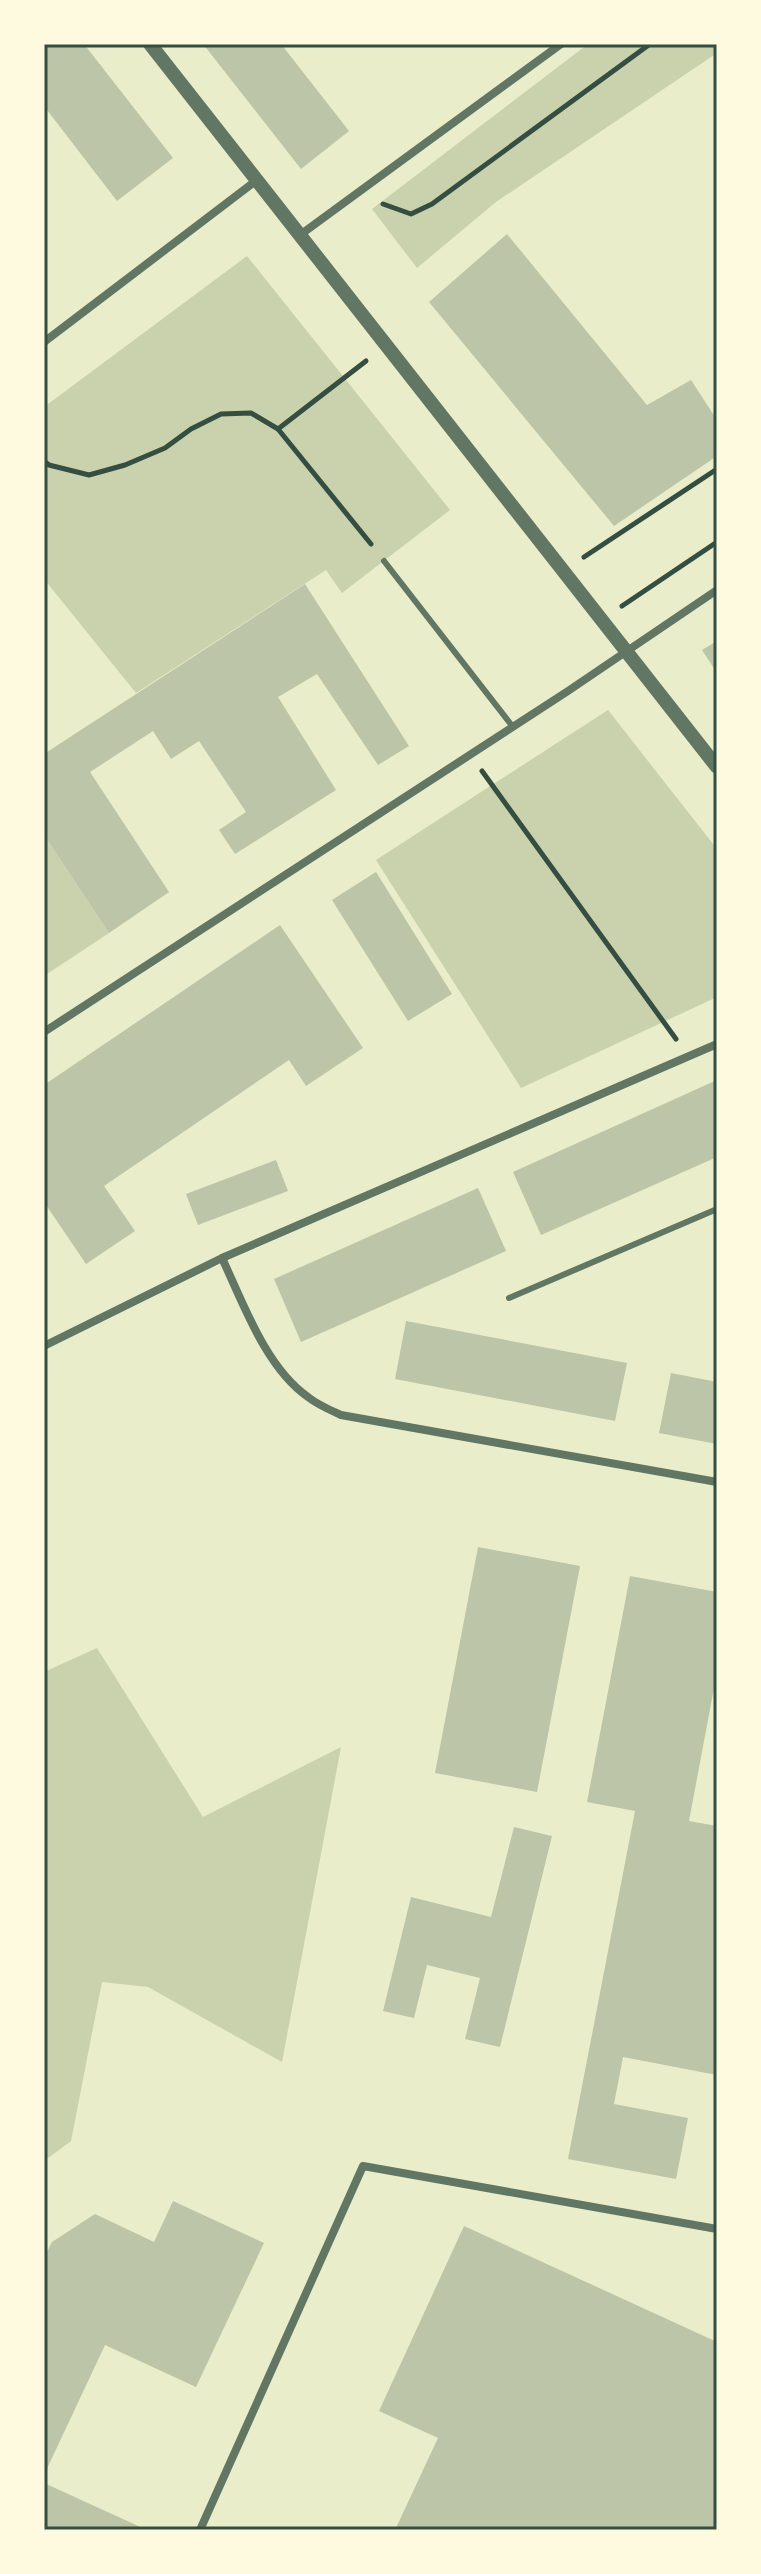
<svg xmlns="http://www.w3.org/2000/svg" width="761" height="2574" font-family="Merriweather,serif">
<style>
.green{fill:#cad2ad}
.building{fill:#bcc5a7}
.lines{fill:none;stroke-linecap:round;stroke-linejoin:round}
.path{stroke:#344e41;stroke-width:5}
.service{stroke:#617663;stroke-width:6}
.minor{stroke:#617663;stroke-width:8}
.tertiary{stroke:#617663;stroke-width:14}
.neatline{fill:none;stroke:#344e41;stroke-width:3}
</style>
<rect width="100%" height="100%" fill="#e9edc9"/>
<g class="green">
<path d="M 588,44 L 717,44 L 717,53 L 496,202 L 417,268 L 372,209 Z"/>
<path d="M 247,256 L 450,510 L 342,593 L 326,570 L 136,693 L 44,579 L 44,407 Z"/>
<path d="M 608,710 L 717,849 L 717,997 L 521,1088 L 376,860 Z"/>
<path d="M 44,835 L 109,933 L 44,976 Z"/>
<path d="M 97,1648 L 203,1817 L 341,1747 L 282,2062 L 148,1987 L 102,1982 L 71,2141 L 44,2161 L 44,1672 Z"/>
</g>
<g class="building">
<path d="M 44,44 L 84,44 L 173,158 L 117,201 L 44,106 Z"/>
<path d="M 203,44 L 281,44 L 349,131 L 301,169 Z"/>
<path d="M 507,234 L 647,405 L 691,380 L 717,420 L 717,456 L 614,526 L 429,302 Z"/>
<path d="M 305,584 L 409,746 L 378,765 L 317,674 L 278,697 L 336,790 L 235,854 L 219,830 L 246,812 L 199,741 L 171,759 L 153,731 L 90,772 L 169,892 L 109,933 L 44,835 L 44,754 Z"/>
<path d="M 717,641 L 717,673 L 702,650 Z"/>
<path d="M 376,872 L 452,994 L 408,1021 L 332,900 Z"/>
<path d="M 280,925 L 363,1048 L 306,1086 L 289,1060 L 104,1186 L 135,1231 L 86,1264 L 44,1202 L 44,1085 Z"/>
<path d="M 717,1080 L 717,1157 L 541,1235 L 513,1172 Z"/>
<path d="M 276,1160 L 288,1191 L 198,1225 L 186,1194 Z"/>
<path d="M 478,1188 L 506,1251 L 301,1342 L 274,1279 Z"/>
<path d="M 406,1321 L 627,1363 L 615,1421 L 395,1379 Z"/>
<path d="M 671,1373 L 717,1382 L 717,1444 L 659,1433 Z"/>
<path d="M 478,1547 L 580,1566 L 537,1792 L 435,1773 Z"/>
<path d="M 630,1576 L 717,1592 L 717,1672 L 689,1821 L 717,1826 L 717,2075 L 623,2057 L 614,2104 L 688,2118 L 676,2179 L 568,2159 L 635,1811 L 587,1802 Z"/>
<path d="M 514,1827 L 552,1836 L 500,2047 L 465,2039 L 480,1978 L 427,1965 L 414,2018 L 383,2011 L 411,1897 L 491,1917 Z"/>
<path d="M 173,2201 L 264,2243 L 196,2387 L 105,2345 L 44,2475 L 44,2258 L 52,2242 L 95,2214 L 154,2242 Z"/>
<path d="M 464,2226 L 717,2342 L 717,2530 L 395,2530 L 438,2438 L 379,2411 Z"/>
<path d="M 44,2483 L 147,2530 L 44,2530 Z"/>
</g>
<g class="lines">
<g class="path">
<path d="M 383,204 L 411,214 L 432,204 L 650,44"/>
<path d="M 278,429 L 366,361"/>
<path d="M 44,461 L 49,465 L 89,475 L 125,465 L 165,448 L 191,429 L 221,414 L 251,413 L 278,429 L 371,544"/>
<path d="M 584,557 L 717,469"/>
<path d="M 622,606 L 717,542"/>
<path d="M 482,771 L 676,1039"/>
</g>
<g class="service">
<path d="M 384,561 L 513,727"/>
<path d="M 509,1298 L 717,1209"/>
</g>
<g class="minor">
<path d="M 300,235 L 561,44"/>
<path d="M 44,342 L 257,180"/>
<path d="M 44,1032 L 568,691 L 717,590"/>
<path d="M 222,1258 C 243,1303 266,1368 308,1397 C 318,1405 330,1410 341,1415 L 717,1482"/>
<path d="M 44,1346 L 222,1258 L 717,1044"/>
<path d="M 200,2530 L 363,2166 L 717,2229"/>
</g>
<path class="tertiary" d="M 150,44 L 717,767"/>
</g>
<rect width="761" height="2574" fill="none" stroke="#fefae0" stroke-width="92"/>
<rect x="46" y="46" width="669" height="2482" class="neatline"/>
</svg>
